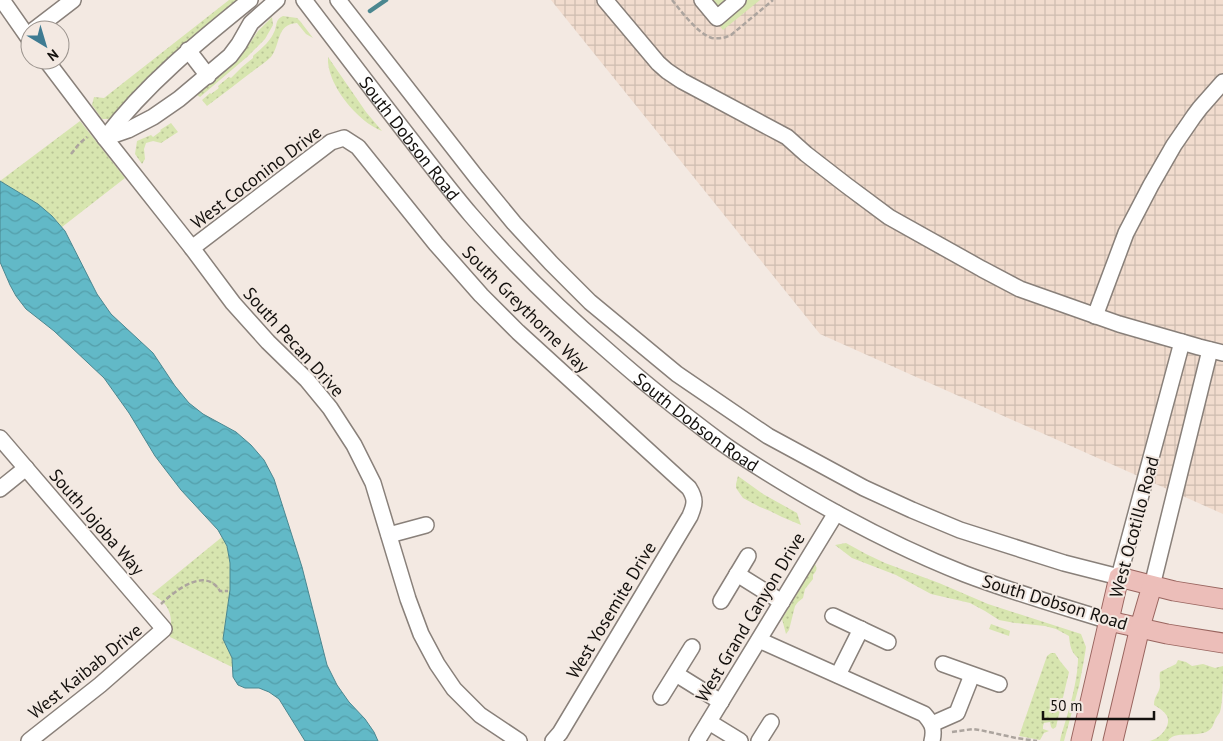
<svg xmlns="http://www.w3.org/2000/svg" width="1223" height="741" font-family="'PT Sans',sans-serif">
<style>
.industrial{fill:url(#industrial-grid)}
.grass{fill:url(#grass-dots)}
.pitch{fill:#d7e5af}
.water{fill:url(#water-waves);stroke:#4b8790}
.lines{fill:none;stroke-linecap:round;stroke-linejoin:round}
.stream{stroke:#4b8790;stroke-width:4.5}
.minor-casing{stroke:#89807a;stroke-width:18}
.major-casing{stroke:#99655f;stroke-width:21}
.path{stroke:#aca49e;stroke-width:2.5;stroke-dasharray:5 2.5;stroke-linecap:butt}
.minor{stroke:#fff;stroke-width:15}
.major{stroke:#ecbeb9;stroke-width:19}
.labels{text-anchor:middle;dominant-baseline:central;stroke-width:4;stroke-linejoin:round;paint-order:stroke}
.street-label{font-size:18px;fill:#14110e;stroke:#f3e9e2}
</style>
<defs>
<pattern id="industrial-grid" width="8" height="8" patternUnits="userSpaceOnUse" patternTransform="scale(1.25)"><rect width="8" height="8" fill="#f1dcce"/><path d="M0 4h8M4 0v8" fill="none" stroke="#cebcb0"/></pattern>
<pattern id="grass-dots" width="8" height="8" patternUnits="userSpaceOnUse" patternTransform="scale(1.25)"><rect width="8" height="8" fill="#d7e5af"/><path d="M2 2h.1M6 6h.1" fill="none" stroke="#b8c395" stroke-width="1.8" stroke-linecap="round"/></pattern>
<pattern id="water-waves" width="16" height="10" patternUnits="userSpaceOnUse" patternTransform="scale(1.25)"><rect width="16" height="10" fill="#62b9c7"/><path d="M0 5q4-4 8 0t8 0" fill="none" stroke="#549eaa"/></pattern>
</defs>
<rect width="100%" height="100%" fill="#f3e9e2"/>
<path class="industrial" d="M 551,0 L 1223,0 L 1223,514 L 820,334 Z"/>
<g class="grass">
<path d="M 229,0 L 242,0 L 111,119 L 102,119 L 92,105 L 94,97 L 104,98 Z"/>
<path d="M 283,16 L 297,18 L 300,21 L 313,38 L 306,34 L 297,23 C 276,24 281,44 271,57 C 266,62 258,67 253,71 C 237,83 222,95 207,106 L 202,100 L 210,93 L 211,94 L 219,88 L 218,86 L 229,77 L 231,78 L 242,67 L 253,58 L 253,56 C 262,48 271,41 275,30 C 277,23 276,19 283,16 Z"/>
<path d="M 272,17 L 273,25 L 265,39 L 247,57 L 200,97 L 197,95 L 238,60 L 258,31 Z"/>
<path d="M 328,57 L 366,112 L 382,131 C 358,122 326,84 328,57 Z"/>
<path d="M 80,121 L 125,178 L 62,227 L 52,216 L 0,181 Z"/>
<path d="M 171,123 L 178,132 L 161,143 L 153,141 L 146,143 L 144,149 L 145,159 L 142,164 L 135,154 L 137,141 L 151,135 L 153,137 L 161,131 L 160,130 Z"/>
<path d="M 738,476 L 763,494 L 797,513 L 801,525 L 782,517 L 770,511 L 760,507 L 743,498 L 736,488 L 736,484 Z"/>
<path d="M 222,537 L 227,546 L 230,563 L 230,590 L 223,639 L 232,658 L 232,667 L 170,637 C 173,616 171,605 152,594 Z"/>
<path d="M 846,543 L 866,554 L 885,563 L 939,583 L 988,604 L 1081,634 L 1086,647 L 1084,660 L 1079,686 L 1064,741 L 1060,741 L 1061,736 C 1068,714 1078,681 1078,658 C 1071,652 1070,646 1069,636 L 1056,629 L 1045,626 L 1015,623 L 999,620 L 985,611 L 970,603 L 931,594 L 896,575 L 852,558 L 835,545 Z"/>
<path d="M 815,564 C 818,570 816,571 813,575 L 813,579 L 805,589 L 803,598 L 798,602 L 795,606 L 789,630 L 786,634 L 782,619 Z"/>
<path d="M 991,624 L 1010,631 L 1009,636 L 989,629 Z"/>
<path d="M 1051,653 L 1055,653 L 1060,661 L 1069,672 L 1056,727 L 1053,729 L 1051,727 L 1050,722 L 1044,723 L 1043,726 L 1043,729 L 1049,731 L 1044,733 L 1040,740 L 1019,736 L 1047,656 Z"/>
<path d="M 1178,660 L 1186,662 L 1192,666 L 1203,664 L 1215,668 L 1223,666 C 1223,678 1223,702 1220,712 C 1219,714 1217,716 1216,718 C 1213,724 1213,728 1208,731 C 1196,738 1174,730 1168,741 L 1149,741 C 1158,740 1172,727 1167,716 C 1164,711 1159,708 1154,705 C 1154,695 1160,693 1160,685 C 1160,681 1159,677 1160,672 L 1176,664 Z"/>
</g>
<path class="pitch" d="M 699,0 L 760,0 L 723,30 Z"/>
<path class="water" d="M 0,181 L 38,204 L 52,216 L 65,231 L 97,294 L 111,314 L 153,353 L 175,386 L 189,403 L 203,414 L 236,432 L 251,445 L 264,460 L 274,479 L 302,567 L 327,665 L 337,685 L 349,702 L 365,719 L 374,732 L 378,741 L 305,741 L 279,699 L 269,692 L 259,688 L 245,688 L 238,685 L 233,677 L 232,658 L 223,639 L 230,590 L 230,563 L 227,546 L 218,530 L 181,490 L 155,456 L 129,413 L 104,378 L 54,331 L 26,309 L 16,296 L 10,285 L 0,262 Z"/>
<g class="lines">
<path class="stream" d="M 370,11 L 386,0"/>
<g class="minor-casing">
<g id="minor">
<path d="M 2,0 L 30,40"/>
<path id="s1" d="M 304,0 C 342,50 380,100 419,150 C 436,172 453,194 471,215 C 513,264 559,309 608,351 C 644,383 683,414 722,443 C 747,461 774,477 801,493 C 854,524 909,552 965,574 C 1012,592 1061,606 1109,621"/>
<path d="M 338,0 L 477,178 L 514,223 L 551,263 L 590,302 L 677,374 L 768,436 L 864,488 L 912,510 L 960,530 L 1064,563 L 1119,577 L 1182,342"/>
<path d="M 605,0 L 658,63 L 667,71 L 682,81 L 787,137 L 806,154 L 846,185 L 889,217 L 982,269 L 1020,289 L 1119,324 L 1199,347 L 1223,353"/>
<path d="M 702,0 L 717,18 L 738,0"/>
<path d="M 34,30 L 73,0"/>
<path d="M 188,50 L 208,76"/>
<path d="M 46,60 L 105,138 L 192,248 L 233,303 L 268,342 L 307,380 L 330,408 L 354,445 L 373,483 L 408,599 L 421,634 L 437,664 L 454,689 L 480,715 L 519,741"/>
<path d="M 105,138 L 128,130 L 153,117 L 179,99 L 230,56 L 239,44 L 251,23 L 277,0"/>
<path d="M 105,138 C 146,84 198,42 250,0"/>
<path d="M 192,248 L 331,142 L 344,138 L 358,147 L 436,244 L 481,295 L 518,332 L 689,488 C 696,499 695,504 690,516 L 560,733 L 553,741"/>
<path d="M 1095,316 L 1126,233 L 1151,185 L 1174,145 L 1194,116 L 1200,108 L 1223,82"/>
<path d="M 0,438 L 164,629 L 100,685 L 29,741"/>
<path d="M 0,489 L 26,468"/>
<path d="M 389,535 L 426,525"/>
<path d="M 737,574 L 782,602"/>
<path d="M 1152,586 L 1210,350"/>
<path d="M 721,601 L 748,556"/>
<path d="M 833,616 L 888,642"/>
<path d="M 759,640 L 924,714 C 932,723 935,728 932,741"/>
<path d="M 943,664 L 999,684"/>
<path d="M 676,674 L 721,702"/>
<path d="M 838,675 L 861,629"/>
<path d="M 661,697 L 692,647"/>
<path d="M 709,722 L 740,741"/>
<path d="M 932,724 L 957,713 L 972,675"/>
<path d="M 697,741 L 836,513"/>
<path d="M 759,741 L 771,722"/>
</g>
</g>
<g class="major-casing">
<g id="major">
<path d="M 1109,621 L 1167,634 L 1223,643"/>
<path d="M 1081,741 L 1119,577 L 1174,591 L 1223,599"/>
<path d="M 1113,741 L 1140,627 L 1152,586"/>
</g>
</g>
<g class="path">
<path d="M 672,0 C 681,11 698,34 712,38 C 719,39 725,38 731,35 L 773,0"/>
<path d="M 71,154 L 79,144 L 87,137"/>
<path d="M 161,604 C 175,591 205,566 220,591 L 228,591"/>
<path d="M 952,732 L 973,729 L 980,730 L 1016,738 L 1037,741"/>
</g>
<use href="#minor" class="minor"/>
<use href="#major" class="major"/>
</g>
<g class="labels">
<g class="street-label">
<text stroke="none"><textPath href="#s1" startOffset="174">South Dobson Road</textPath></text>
<text transform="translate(256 177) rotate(-37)">West Coconino Drive</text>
<text transform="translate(526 309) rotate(45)">South Greythorne Way</text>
<text transform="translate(294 342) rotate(48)">South Pecan Drive</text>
<text stroke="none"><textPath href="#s1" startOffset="579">South Dobson Road</textPath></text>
<text transform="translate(97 522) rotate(49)">South Jojoba Way</text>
<text transform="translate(1134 527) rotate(-75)">West Ocotillo Road</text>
<text transform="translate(1055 602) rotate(17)">South Dobson Road</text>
<text transform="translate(611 610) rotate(-59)">West Yosemite Drive</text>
<text transform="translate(750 617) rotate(-59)">West Grand Canyon Drive</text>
<text transform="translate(85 671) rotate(-39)">West Kaibab Drive</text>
</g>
</g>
<g transform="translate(45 45) rotate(142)"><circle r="24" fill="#f3e9e2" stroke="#9a938d"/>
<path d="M0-4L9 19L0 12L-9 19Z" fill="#3e7b92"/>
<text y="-8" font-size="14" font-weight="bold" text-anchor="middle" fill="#14110e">N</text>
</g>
<path d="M1043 711v8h111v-8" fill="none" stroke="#14110e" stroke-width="2.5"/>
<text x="1050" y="711" font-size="15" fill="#14110e" stroke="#f3e9e2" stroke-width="4" paint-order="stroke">50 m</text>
</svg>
